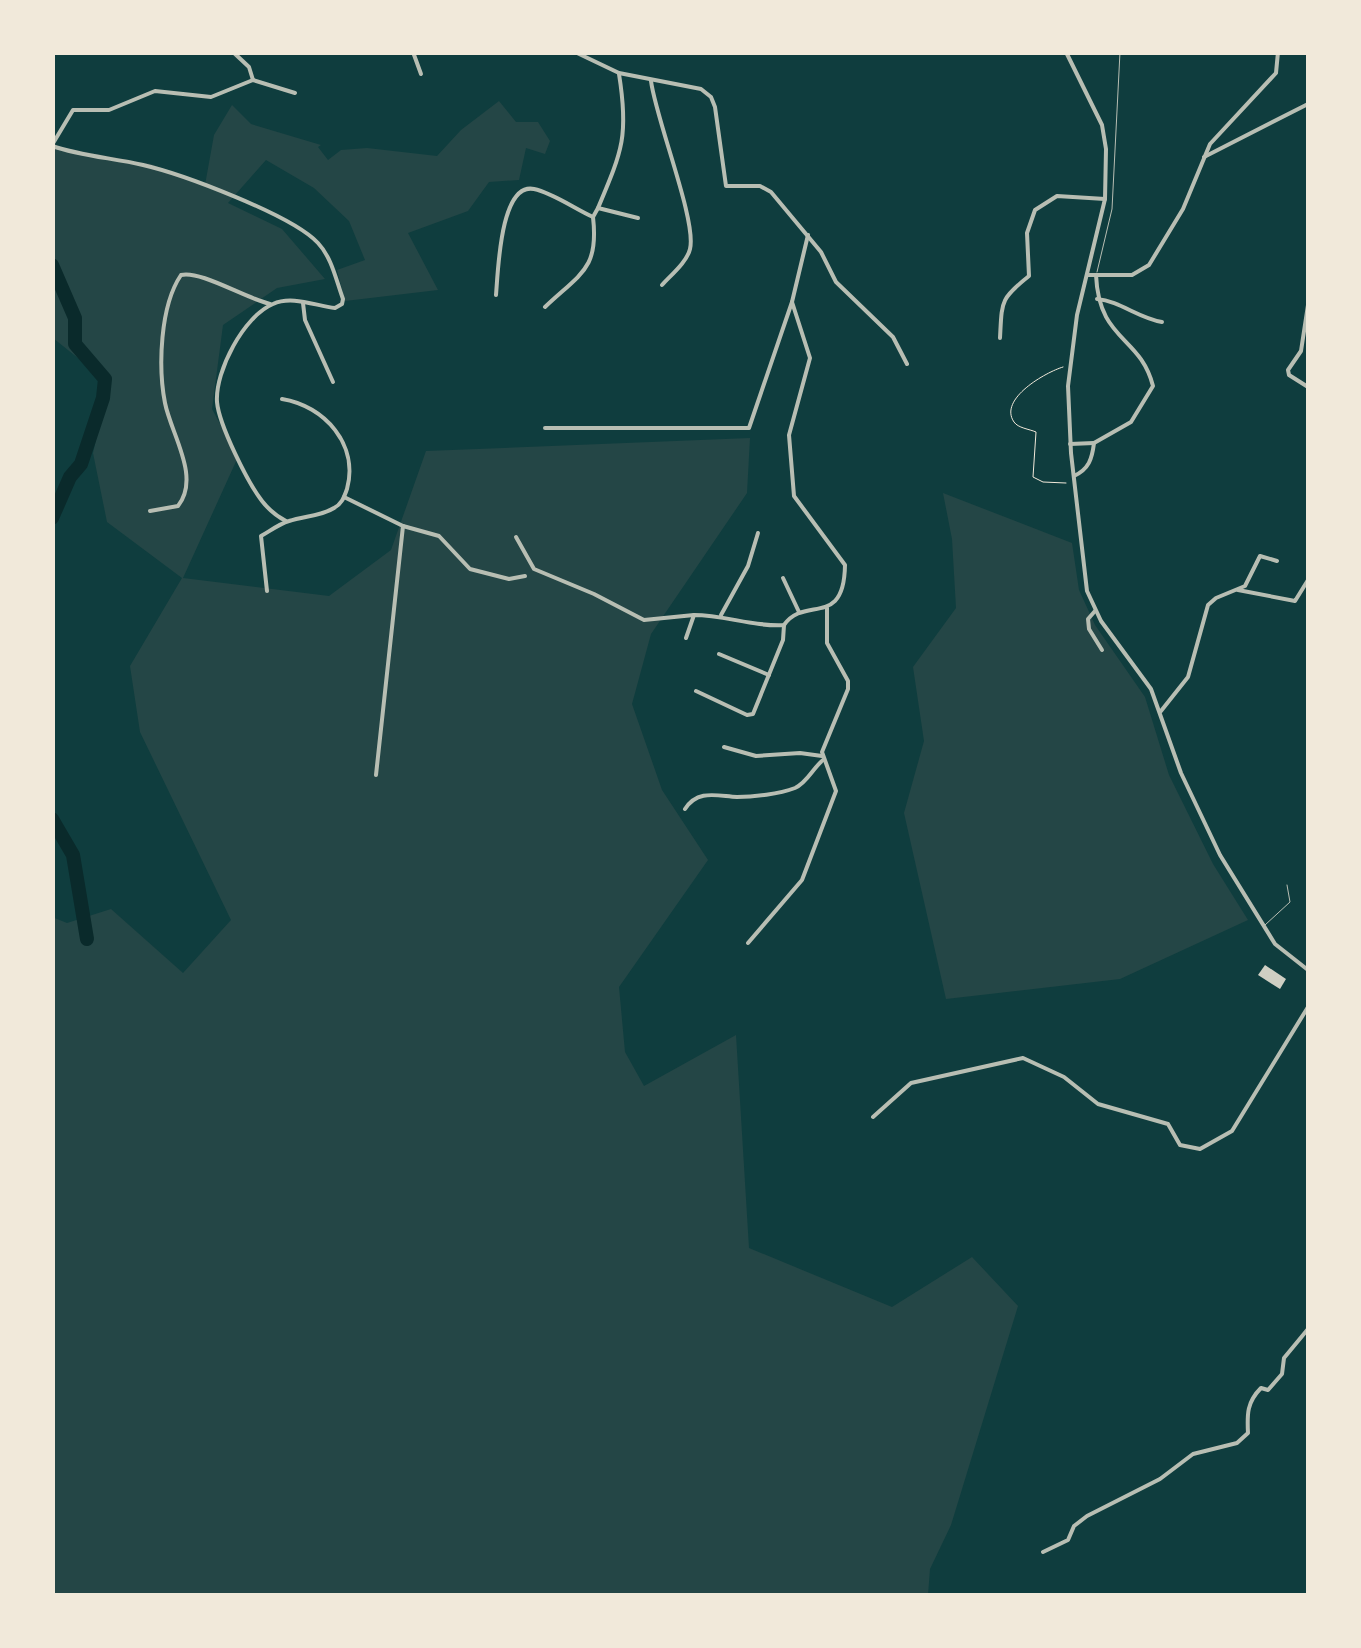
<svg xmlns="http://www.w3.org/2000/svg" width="1361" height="1648" font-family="Rubik,sans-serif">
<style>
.green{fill:#244646}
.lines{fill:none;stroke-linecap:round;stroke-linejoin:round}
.river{stroke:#0a2a2b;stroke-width:14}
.building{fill:#cfcfc3}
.path{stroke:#f1e9da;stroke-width:1}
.service{stroke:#b8beb3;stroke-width:1}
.minor{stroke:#b8beb3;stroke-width:4}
.tertiary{stroke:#b8beb3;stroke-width:4}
</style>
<rect width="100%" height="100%" fill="#0f3d3e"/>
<g class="green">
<path d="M 499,101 L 516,122 L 538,122 L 550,141 L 545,154 L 526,148 L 519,180 L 489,182 L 468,211 L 408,233 L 438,290 L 345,301 L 337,270 L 365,260 L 349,221 L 314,188 L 266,160 L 228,203 L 282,229 L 325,279 L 277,288 L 223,325 L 212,409 L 238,457 L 183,578 L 329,596 L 391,550 L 426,451 L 750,438 L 747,493 L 651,634 L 632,704 L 662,790 L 708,860 L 619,987 L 625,1052 L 644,1086 L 736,1035 L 749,1248 L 892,1307 L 972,1257 L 1018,1306 L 951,1525 L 930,1569 L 928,1595 L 53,1595 L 52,917 L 67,923 L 111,909 L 183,973 L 231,920 L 140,732 L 130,666 L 182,578 L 107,522 L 93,453 L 109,383 L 53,338 L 53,142 L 59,147 L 151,164 L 205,185 L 214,135 L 232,105 L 251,124 L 321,145 L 318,147 L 328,160 L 341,150 L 367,148 L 437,156 L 461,130 Z"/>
<path d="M 943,493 L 1072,543 L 1079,590 L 1095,625 L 1145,697 L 1169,775 L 1213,864 L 1248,920 L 1120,979 L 946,999 L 904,813 L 924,741 L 913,667 L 956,608 L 952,539 Z"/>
</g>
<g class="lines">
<g class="river">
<path d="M 52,265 L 75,318 L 75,344 L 105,379 L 103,398 L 81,464 L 70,477 L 52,518"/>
<path d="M 52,819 L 73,855 L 87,939"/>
</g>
</g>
<path class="building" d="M 1265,965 L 1286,979 L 1280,989 L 1258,975 Z"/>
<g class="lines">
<path class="path" d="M 1063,367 C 1046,372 998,399 1014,422 C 1018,428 1029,429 1036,432 L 1033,477 L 1043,482 L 1066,483"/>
<g class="service">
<path d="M 1097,272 L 1112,209 L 1120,52"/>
<path d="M 1265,925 L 1290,902 L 1287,885"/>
</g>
<g class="minor">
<path d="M 233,52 L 249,67 L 253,80"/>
<path d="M 413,52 L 421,74"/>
<path d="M 575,52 L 619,73 L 701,89 L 711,97 L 715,107 L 726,186 L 760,186 L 771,192 L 821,252 L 836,282 L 893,337 L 907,364"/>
<path d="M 619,74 C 629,136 622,151 598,208 L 638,218"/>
<path d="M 651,81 C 656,120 697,221 690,249 C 687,262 671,275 662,285"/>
<path d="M 52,145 L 73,110 L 109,110 L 155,91 L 211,97 L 253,80 L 295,93"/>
<path d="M 52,146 C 81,156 113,158 143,165 C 182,174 292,215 318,243 C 332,258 336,280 343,299 L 342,304 L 335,308 C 316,306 292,295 273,304 C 244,316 215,371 217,402 C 219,425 248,483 262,501 C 269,510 276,516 286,521"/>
<path d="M 1204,157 L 1308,104"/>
<path d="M 1087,275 L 1132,275 L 1149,265 L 1183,209 L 1210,144 L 1276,73 L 1278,52"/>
<path d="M 496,295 C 498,273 500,182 534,189 C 553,193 575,209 593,217 L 598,208"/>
<path d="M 1097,299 C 1120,301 1138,318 1162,322"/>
<path d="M 303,303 L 305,320 L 333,382"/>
<path d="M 1308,305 L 1301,351 L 1288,370 L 1289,375 L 1308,387"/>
<path d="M 545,307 C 581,273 599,269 593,217"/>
<path d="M 1000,338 C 1002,301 1000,299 1029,276 L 1027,233 L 1035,210 L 1057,196 L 1105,199"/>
<path d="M 545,428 L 749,428 L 792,302"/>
<path d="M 1070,444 L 1094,443"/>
<path d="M 1074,476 C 1089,469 1092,459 1094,443 L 1131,422 L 1153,386 C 1140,335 1099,342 1096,275"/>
<path d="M 344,497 L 403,526 L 439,536 L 470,569 L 509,579 L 525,576"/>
<path d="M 150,511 L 178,506 C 201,477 171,434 165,403 C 158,367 160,306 181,275 C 200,270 245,298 270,304"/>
<path d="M 516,537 L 534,569 L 594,594 L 644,620 L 694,615"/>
<path d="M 783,578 L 799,612"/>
<path d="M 1238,590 L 1295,601 L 1308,580"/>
<path d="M 267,591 L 261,536 C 270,531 279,524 289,521 C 303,516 322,516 334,508 C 342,504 344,497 347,489 C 359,445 325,406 282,399"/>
<path d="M 1095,611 L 1088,619 L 1089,629 L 1102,650"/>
<path d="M 721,615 L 748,566 L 758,533"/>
<path d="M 686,638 L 694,615 C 725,615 753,627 784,625 C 805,595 844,629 845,565 L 794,496 L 789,435 L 810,358 L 792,302 L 808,235"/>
<path d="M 719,654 L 769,675"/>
<path d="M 696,691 L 747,715 L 753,714 L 783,640 L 784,625"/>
<path d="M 1161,711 L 1188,677 L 1208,605 L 1216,598 L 1245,586 L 1260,556 L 1277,561"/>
<path d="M 724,747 L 756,756 L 800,753 L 822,756"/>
<path d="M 376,775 L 403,526"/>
<path d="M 685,809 C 698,789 717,796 737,797 C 754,797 779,794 795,788 C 807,783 813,768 823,760"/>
<path d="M 748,943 L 802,880 L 836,791 L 822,752 L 848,689 L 848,681 L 827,643 L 827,608"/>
<path d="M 873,1117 L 911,1083 L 1023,1058 L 1064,1077 L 1098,1104 L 1168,1124 L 1180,1145 L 1200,1149 L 1232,1131 L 1308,1007"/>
<path d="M 1043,1552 L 1068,1540 L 1074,1526 L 1087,1516 L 1160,1479 L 1193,1454 L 1237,1443 L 1248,1433 C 1247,1414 1247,1402 1261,1388 L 1268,1390 L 1282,1374 L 1284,1358 L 1308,1329"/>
</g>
<path class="tertiary" d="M 1066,52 L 1102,125 L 1106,149 L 1105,199 L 1077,315 L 1068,386 L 1071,453 L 1087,591 L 1101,621 L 1151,689 L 1181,773 L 1220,855 L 1275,944 L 1308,970"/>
</g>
<rect width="1361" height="1648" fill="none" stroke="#f1e9da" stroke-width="110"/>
</svg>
